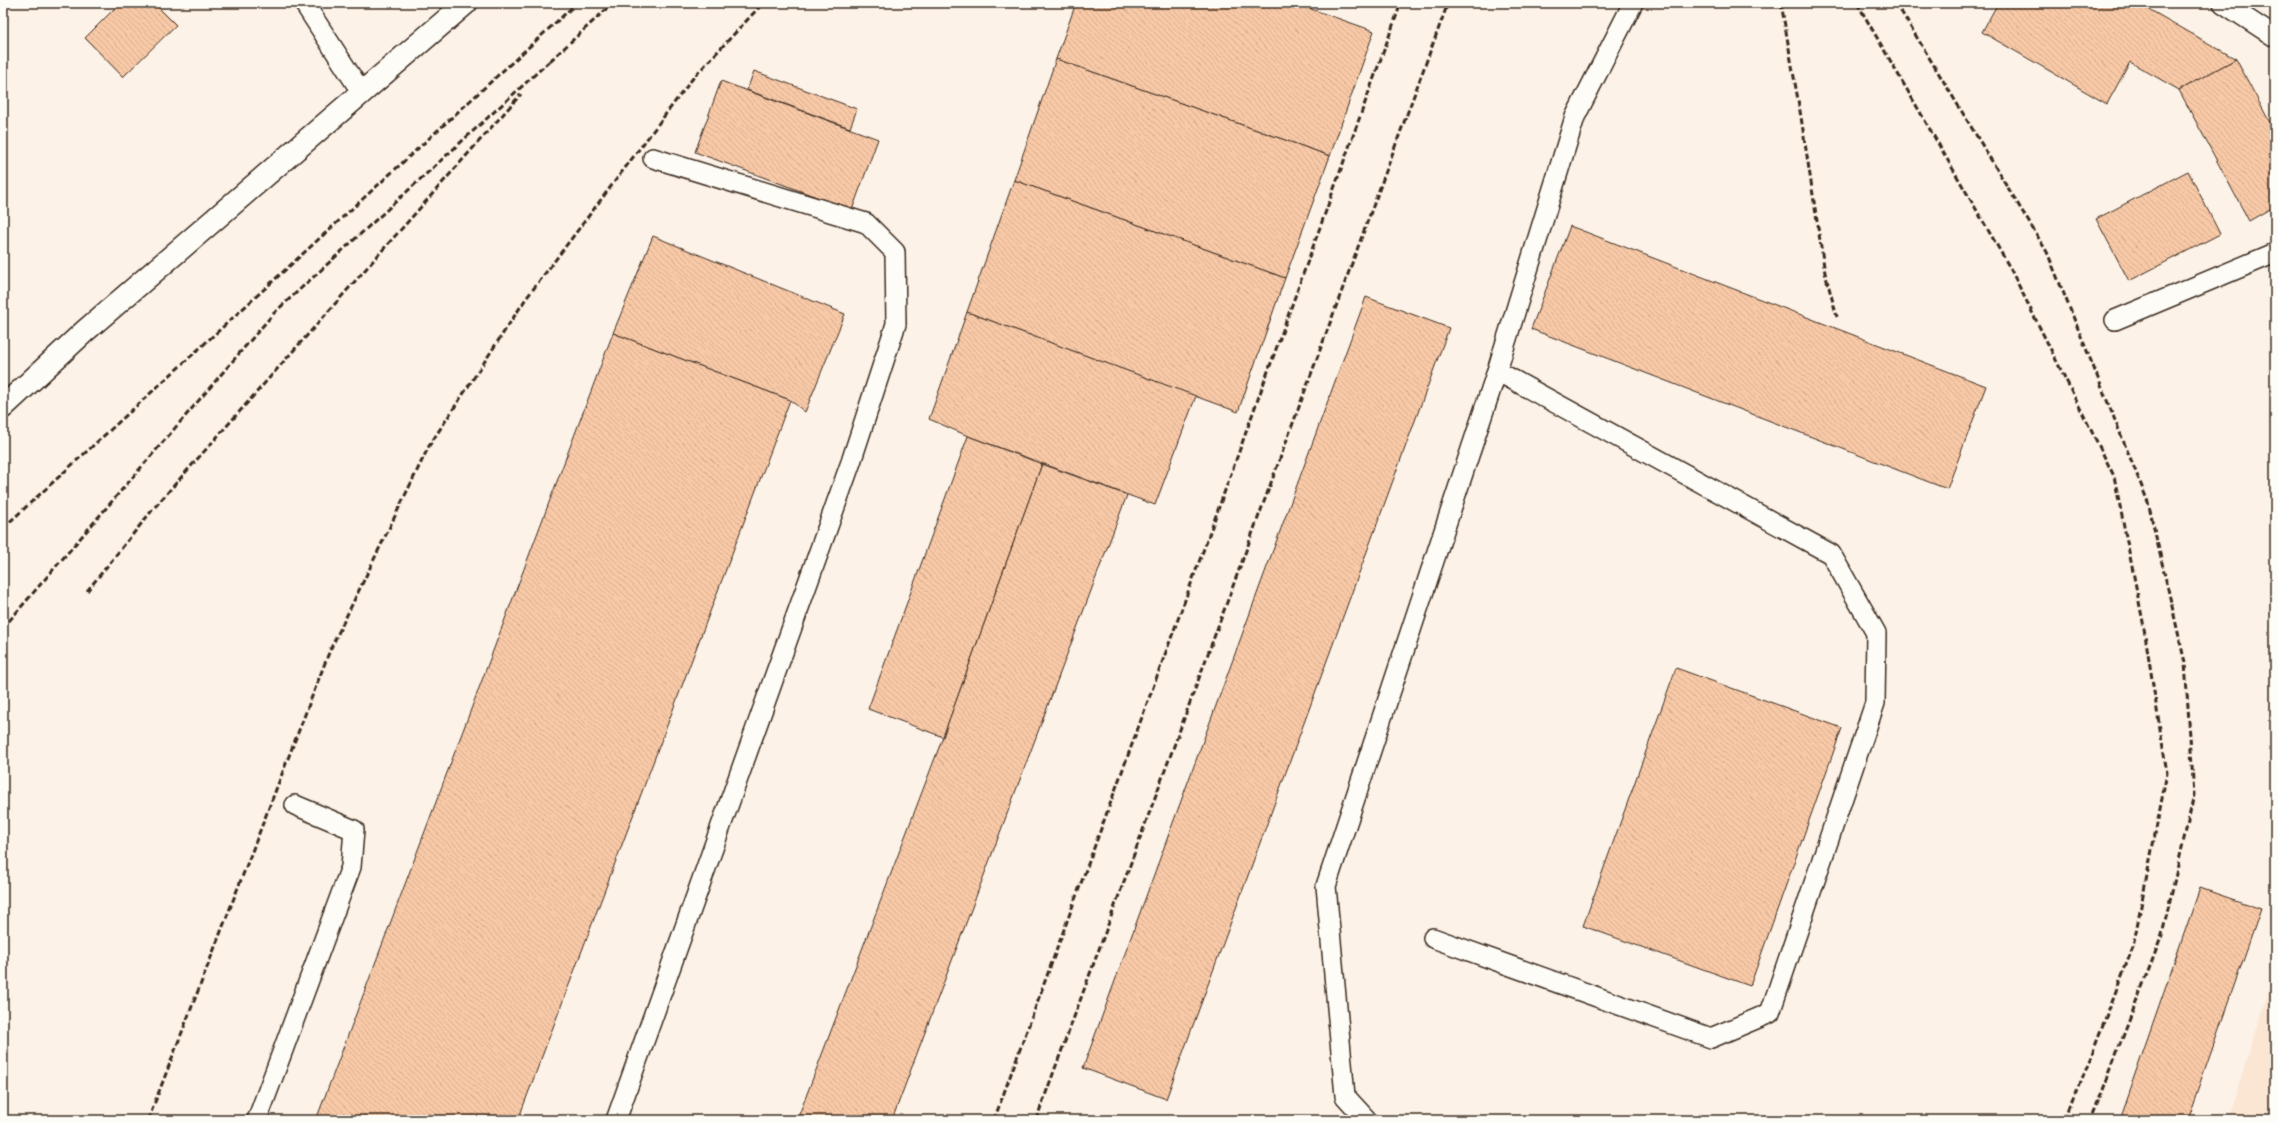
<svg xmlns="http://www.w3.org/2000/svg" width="2278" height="1123" font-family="'Balsamiq Sans',sans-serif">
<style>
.built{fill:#fbe6d4}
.building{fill:url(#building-back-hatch);stroke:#3b2a1e}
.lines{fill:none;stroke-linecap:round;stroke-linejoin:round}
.service-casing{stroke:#3b2a1e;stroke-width:22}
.minor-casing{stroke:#3b2a1e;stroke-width:25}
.service{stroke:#fdfcf7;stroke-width:19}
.minor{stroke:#fdfcf7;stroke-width:22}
.rail{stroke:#3b2a1e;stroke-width:3;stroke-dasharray:6 3;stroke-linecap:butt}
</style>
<defs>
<pattern id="building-back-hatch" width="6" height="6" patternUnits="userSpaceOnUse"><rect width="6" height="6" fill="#f8c9a7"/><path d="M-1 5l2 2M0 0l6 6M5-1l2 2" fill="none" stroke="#d6ad8f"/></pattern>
</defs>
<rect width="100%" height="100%" fill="#fcf2e7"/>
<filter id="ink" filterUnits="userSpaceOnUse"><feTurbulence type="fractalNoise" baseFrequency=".025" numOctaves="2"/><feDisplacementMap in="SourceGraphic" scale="8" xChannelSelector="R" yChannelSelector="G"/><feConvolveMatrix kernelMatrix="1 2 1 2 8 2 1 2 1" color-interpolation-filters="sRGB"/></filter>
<g filter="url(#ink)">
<path class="built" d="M 2275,974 L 2275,1120 L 2227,1120 Z"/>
<g class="building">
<path d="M 120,3 L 154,3 L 176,25 L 123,77 L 85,38 Z"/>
<path d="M 1076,3 L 1294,3 L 1374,31 L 1330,156 L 1056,59 Z"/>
<path d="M 1998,3 L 2138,3 L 2236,59 L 2179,90 L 2130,62 L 2107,104 L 1982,32 Z"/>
<path d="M 1056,59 L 1330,156 L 1285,278 L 1014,180 Z"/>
<path d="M 2236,59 L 2275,132 L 2275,206 L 2249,221 L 2179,90 Z"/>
<path d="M 754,71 L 857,109 L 850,128 L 747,90 Z"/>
<path d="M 721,81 L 878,139 L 852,210 L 695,152 Z"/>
<path d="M 2188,171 L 2220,234 L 2129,281 L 2096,219 Z"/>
<path d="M 1014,180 L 1285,278 L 1238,412 L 967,312 Z"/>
<path d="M 1570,226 L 1986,386 L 1947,489 L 1531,329 Z"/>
<path d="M 653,236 L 845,314 L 805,412 L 790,400 L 613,333 Z"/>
<path d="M 1366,297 L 1449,328 L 1166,1099 L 1083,1068 Z"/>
<path d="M 967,312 L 1196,396 L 1155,505 L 968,436 L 929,419 Z"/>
<path d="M 613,333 L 790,400 L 518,1120 L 316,1120 Z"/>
<path d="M 968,436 L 1042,464 L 943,737 L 868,709 Z"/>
<path d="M 1042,464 L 1127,495 L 892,1120 L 797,1120 L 943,737 Z"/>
<path d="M 1676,668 L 1842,728 L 1750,986 L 1583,926 Z"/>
<path d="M 2200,888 L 2261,909 L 2187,1120 L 2119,1120 Z"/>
</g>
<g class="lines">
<g class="service-casing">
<g id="service">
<path d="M 304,3 L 362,93"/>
<path d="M 2223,3 L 2275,37"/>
<path d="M 2115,320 L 2275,253"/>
<path d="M 1497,371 L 1575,117 L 1633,3"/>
<path d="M 257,1120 L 351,867 L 354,830 L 295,805"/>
<path d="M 616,1120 L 851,462 L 896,324 L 895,252 L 866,223 L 653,158"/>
<path d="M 1367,1120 L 1345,1096 L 1326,886 L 1497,371 L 1831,554 L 1876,633 L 1875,703 L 1770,1013 L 1711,1038 L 1433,938"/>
</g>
</g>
<g class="minor-casing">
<path id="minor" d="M 3,407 L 85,331 L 466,3"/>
</g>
<use href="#service" class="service"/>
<use href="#minor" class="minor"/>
<g class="rail">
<path d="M 1781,3 L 1801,117 L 1825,273 L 1837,317"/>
<path d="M 1857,3 L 2010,268 L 2114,476 L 2143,622 L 2167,773 L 2133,947 L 2066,1120"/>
<path d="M 1896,3 L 2047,252 L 2148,502 L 2185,663 L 2194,795 L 2162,935 L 2091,1120"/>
<path d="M 550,61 L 613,3"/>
<path d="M 3,528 L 577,3"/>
<path d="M 87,591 L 154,508 L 521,94"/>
<path d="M 3,628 L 274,313 L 553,58"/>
<path d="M 148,1120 L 330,650 L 429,446 L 525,300 L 693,78 L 763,3"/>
<path d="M 994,1120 L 1206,543 L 1401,3"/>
<path d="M 1036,1120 L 1448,3"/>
</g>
</g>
</g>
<rect width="2278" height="1123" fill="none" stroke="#fdfcf7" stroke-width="16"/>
<rect x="8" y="8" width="2262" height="1107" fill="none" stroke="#3b2a1e" stroke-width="1.5" filter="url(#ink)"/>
</svg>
